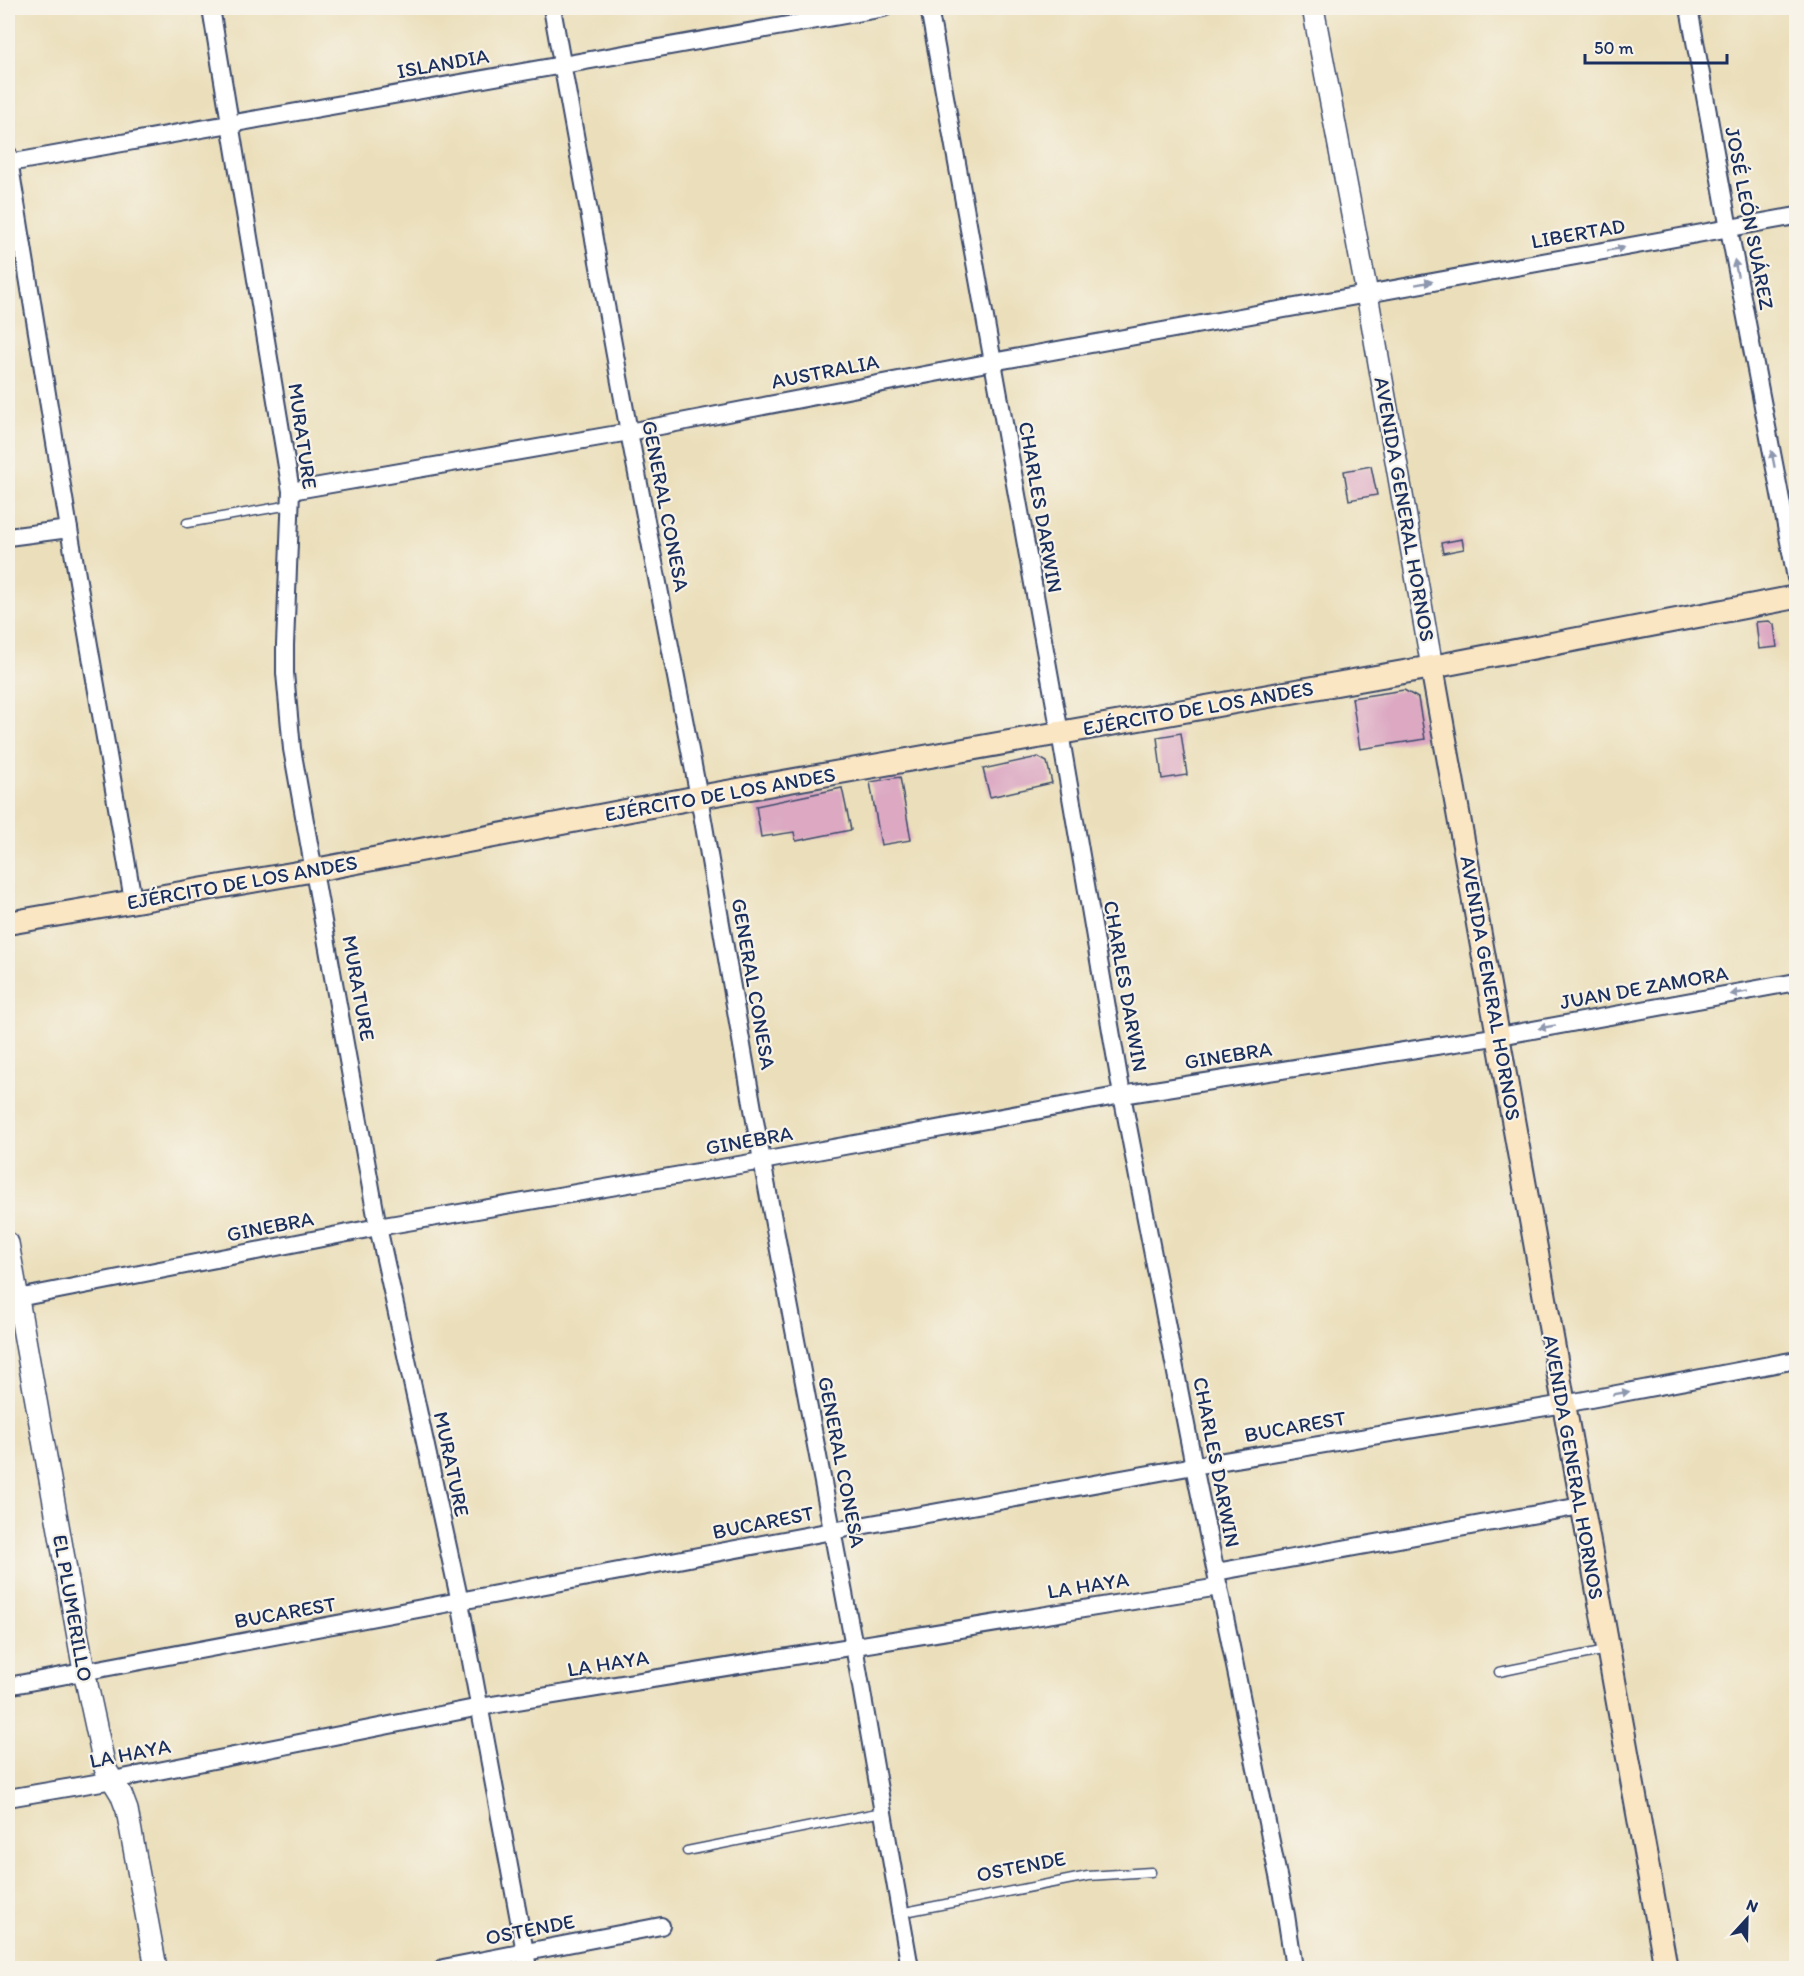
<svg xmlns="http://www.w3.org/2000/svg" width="1804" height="1976" font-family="Itim,sans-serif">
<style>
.building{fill:#dca8c2}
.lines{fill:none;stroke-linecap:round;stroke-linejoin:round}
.service-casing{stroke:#3a496c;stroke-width:11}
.minor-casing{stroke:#3a496c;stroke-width:20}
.tertiary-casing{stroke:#3a496c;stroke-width:24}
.secondary-casing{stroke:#3a496c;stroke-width:26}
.service{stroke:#fff;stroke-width:8}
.minor{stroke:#fff;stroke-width:16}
.tertiary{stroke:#fff;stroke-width:21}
.secondary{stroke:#fbe6c3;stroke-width:22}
.oneway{fill:#8d97ae}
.labels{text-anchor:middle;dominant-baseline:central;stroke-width:4.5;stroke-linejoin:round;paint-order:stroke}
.street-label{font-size:21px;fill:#1b2f5e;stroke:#f7f3e8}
</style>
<rect width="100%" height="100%" fill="#f7f3e8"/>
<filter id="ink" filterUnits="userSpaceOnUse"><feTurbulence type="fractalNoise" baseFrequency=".0167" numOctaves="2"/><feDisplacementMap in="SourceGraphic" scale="12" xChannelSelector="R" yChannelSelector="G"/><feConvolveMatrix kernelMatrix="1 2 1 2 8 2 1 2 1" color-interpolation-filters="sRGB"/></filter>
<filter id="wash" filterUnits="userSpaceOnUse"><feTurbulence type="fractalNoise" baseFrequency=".008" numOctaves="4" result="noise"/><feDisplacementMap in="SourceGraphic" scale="24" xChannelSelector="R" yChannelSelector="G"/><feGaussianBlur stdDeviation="1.35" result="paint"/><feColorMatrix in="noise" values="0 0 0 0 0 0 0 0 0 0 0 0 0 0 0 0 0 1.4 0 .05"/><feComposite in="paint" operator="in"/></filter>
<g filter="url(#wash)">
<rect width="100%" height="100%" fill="#ebdfbb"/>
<g id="blocks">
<g class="building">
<path d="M 1371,466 L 1377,495 L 1349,500 L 1344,471 Z"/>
<path d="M 1462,539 L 1464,549 L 1443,553 L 1441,543 Z"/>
<path d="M 1769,621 L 1774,625 L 1777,647 L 1759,649 L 1756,622 Z"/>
<path d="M 1404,690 L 1418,698 L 1425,739 L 1360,749 L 1352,698 Z"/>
<path d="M 1181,733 L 1187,775 L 1162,779 L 1157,737 Z"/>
<path d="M 1038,757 L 1047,762 L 1052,783 L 990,797 L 983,769 Z"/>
<path d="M 900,777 L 911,840 L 881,845 L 870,782 Z"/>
<path d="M 842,788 L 851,830 L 796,841 L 794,832 L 761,837 L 756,806 Z"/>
</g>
</g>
</g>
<g filter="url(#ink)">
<use href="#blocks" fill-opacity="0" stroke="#3a496c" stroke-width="1.5"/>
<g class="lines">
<g class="service-casing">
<g id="service">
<path d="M 187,523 L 290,505"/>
<path d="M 1499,1672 L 1606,1650"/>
<path d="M 687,1851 L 882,1812"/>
<path d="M 900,1913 L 1088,1876 L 1151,1872"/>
</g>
</g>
<g class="minor-casing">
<g id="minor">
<path d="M 211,8 L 291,491 L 285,645 L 285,673 L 292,749 L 378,1227 L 460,1602 L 528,1968"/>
<path d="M 552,8 L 629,432 L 699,797 L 762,1161 L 854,1646 L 910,1968"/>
<path d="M 929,8 L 1060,733 L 1122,1095 L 1194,1466 L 1286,1915 L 1294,1968"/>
<path d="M 1689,8 L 1729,229 L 1796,578"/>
<path d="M 8,154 L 69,529 L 133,900"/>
<path d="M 9,163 L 884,8"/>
<path d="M 291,491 L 629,432 L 992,362 L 1796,216"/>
<path d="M 8,537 L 69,529"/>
<path d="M 8,1300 L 378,1227 L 762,1161 L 1122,1095 L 1500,1036 L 1796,982"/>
<path d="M 1216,1572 L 1581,1506"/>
<path d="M 8,1686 L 832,1531 L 1194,1466 L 1564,1404 L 1796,1360"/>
<path d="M 8,1798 L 113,1780 L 480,1707 L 1219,1587"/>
<path d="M 443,1968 L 661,1926"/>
</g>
</g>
<g class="tertiary-casing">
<g id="tertiary">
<path d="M 1313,8 L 1367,294 L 1432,667"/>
<path d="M 8,1243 L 84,1671 L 105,1768 L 121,1794 L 127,1810 L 156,1968"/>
</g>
</g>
<g class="secondary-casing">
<g id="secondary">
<path d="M 1432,667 C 1512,1100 1585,1535 1666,1968"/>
<path d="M 8,923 L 315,870 L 699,797 L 1432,667 L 1796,597"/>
</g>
</g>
<use href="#service" class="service"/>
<use href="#minor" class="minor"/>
<use href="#tertiary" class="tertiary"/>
<use href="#secondary" class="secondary"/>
</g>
<defs><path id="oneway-solid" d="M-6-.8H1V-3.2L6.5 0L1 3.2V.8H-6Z" transform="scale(1.5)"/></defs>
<g class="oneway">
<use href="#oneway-solid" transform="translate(1616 249) rotate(-10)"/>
<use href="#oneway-solid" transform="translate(1736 268) rotate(-101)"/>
<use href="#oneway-solid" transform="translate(1424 283) rotate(-10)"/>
<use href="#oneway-solid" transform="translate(1773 459) rotate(-101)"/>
<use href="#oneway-solid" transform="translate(1739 993) rotate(170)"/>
<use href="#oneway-solid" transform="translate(1547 1027) rotate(170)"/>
<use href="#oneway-solid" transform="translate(1621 1393) rotate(-10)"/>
</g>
</g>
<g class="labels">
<g class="street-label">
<text transform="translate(443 63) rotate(-10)">ISLANDIA</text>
<text transform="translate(1750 218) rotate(79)">JOSÉ LEÓN SUÁREZ</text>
<text transform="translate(1578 233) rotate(-10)">LIBERTAD</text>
<text transform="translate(825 371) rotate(-11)">AUSTRALIA</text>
<text transform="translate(303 436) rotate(82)">MURATURE</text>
<text transform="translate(666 506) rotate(79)">GENERAL CONESA</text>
<text transform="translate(1041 507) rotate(80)">CHARLES DARWIN</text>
<text transform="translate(1405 509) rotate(80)">AVENIDA GENERAL HORNOS</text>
<text transform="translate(1198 708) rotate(-10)">EJÉRCITO DE LOS ANDES</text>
<text transform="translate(720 794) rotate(-10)">EJÉRCITO DE LOS ANDES</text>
<text transform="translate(242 882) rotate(-10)">EJÉRCITO DE LOS ANDES</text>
<text transform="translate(754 984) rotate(80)">GENERAL CONESA</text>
<text transform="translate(1126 986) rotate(80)">CHARLES DARWIN</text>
<text transform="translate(1644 987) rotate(-10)">JUAN DE ZAMORA</text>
<text transform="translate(359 988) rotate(80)">MURATURE</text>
<text transform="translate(1491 988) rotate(80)">AVENIDA GENERAL HORNOS</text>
<text transform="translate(1228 1055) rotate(-9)">GINEBRA</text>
<text transform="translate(749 1140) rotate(-10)">GINEBRA</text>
<text transform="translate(270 1226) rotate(-11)">GINEBRA</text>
<text transform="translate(1295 1426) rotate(-10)">BUCAREST</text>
<text transform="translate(842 1462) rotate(79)">GENERAL CONESA</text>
<text transform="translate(1217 1462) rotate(79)">CHARLES DARWIN</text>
<text transform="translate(452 1464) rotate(78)">MURATURE</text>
<text transform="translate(1574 1467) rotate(80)">AVENIDA GENERAL HORNOS</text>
<text transform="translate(763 1522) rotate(-11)">BUCAREST</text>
<text transform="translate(1088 1585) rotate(-9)">LA HAYA</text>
<text transform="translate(73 1608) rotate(80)">EL PLUMERILLO</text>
<text transform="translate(285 1612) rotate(-10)">BUCAREST</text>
<text transform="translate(608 1663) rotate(-9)">LA HAYA</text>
<text transform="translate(130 1753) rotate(-11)">LA HAYA</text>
<text transform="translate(1021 1866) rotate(-11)">OSTENDE</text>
<text transform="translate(530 1929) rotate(-11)">OSTENDE</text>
</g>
</g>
<rect width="1804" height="1976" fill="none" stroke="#f7f3e8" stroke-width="30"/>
<g transform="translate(1747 1919) rotate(22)" stroke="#f7f3e8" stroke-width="4.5" paint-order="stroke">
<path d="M0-4.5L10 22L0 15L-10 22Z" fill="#1b2f5e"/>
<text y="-9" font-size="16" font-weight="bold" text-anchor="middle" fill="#1b2f5e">N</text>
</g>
<path d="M1585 54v9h142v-9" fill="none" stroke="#1b2f5e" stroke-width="3"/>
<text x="1594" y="54" font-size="18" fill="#1b2f5e" stroke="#f7f3e8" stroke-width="4.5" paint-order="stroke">50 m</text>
</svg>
